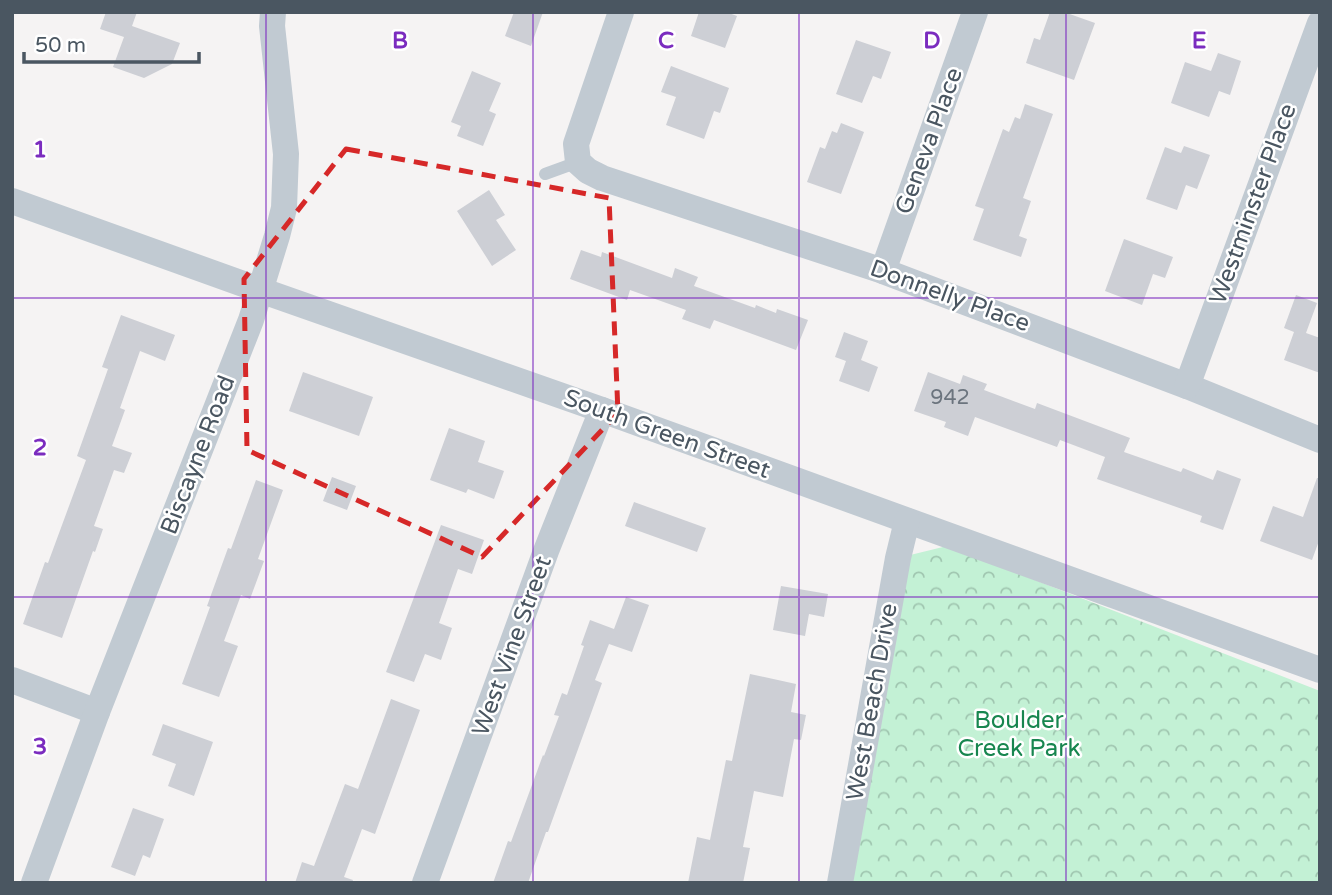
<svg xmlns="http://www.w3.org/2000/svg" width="1332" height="895" font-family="'Varela Round',sans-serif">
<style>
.park{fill:url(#park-crowns)}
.building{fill:#cdcfd5}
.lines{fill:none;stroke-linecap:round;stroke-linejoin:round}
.service{stroke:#c1cad2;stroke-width:12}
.minor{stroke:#c1cad2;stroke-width:26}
.marked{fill:none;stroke:#d62828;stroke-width:5;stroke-dasharray:14 9;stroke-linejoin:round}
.grid{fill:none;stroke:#7b2cbf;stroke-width:2;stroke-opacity:0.55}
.labels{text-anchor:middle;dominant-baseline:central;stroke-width:5;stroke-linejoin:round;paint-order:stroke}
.number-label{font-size:21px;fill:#6b747e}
.street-label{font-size:24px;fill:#4a5661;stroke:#fff}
.park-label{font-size:24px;fill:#17864f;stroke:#fff}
.grid-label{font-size:23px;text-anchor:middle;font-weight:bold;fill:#7b2cbf;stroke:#fff;stroke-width:5;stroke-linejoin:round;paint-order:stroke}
</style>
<defs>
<pattern id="park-crowns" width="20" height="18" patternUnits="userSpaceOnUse" patternTransform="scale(1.75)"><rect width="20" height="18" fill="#c3f1d5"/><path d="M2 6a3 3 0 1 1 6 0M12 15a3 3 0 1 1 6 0" fill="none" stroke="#a0c6b0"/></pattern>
</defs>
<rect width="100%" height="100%" fill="#f5f3f3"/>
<path class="park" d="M 947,546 L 1320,691 L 1320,883 L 840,883 L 898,558 Z"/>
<g class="building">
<path d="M 106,12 L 137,12 L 132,26 L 180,43 L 172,64 L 144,78 L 113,67 L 124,37 L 100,29 Z"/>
<path d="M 514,12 L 543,12 L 531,46 L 505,36 Z"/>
<path d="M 699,12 L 726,12 L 737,16 L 725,48 L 691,36 Z"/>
<path d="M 1050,12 L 1064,12 L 1095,23 L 1074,80 L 1026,63 L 1034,38 L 1040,40 Z"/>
<path d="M 856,40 L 891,52 L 881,79 L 873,76 L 862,103 L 836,94 Z"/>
<path d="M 1218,53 L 1241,61 L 1230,95 L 1219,91 L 1209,117 L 1171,103 L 1185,62 L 1211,71 Z"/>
<path d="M 671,66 L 729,88 L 720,113 L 714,111 L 704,139 L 666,125 L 676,97 L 661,92 Z"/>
<path d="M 472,71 L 501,83 L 489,111 L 496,114 L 483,146 L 457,136 L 461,126 L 451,122 Z"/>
<path d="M 1025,104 L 1053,114 L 1023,198 L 1031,201 L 1019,236 L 1027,239 L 1021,257 L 973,240 L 984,209 L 975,206 L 1003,129 L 1009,132 L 1015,117 L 1020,119 Z"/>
<path d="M 841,123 L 864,132 L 841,194 L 807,182 L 820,147 L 825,149 L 832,131 L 837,133 Z"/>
<path d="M 1184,146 L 1210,155 L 1197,189 L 1186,185 L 1177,210 L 1146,199 L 1165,147 L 1181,153 Z"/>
<path d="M 489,190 L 505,215 L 496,220 L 516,250 L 492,266 L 457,211 Z"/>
<path d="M 1124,239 L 1173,257 L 1165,278 L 1153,274 L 1142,305 L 1105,291 Z"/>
<path d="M 581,250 L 601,257 L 602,252 L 672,278 L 675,268 L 698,277 L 694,286 L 755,308 L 756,305 L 776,313 L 777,309 L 808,320 L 796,350 L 714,320 L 710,329 L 682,319 L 686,310 L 630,290 L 627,300 L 570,279 Z"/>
<path d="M 1296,295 L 1317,303 L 1306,333 L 1320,338 L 1320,373 L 1284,360 L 1294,332 L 1284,328 Z"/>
<path d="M 121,315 L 175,335 L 165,361 L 140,351 L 120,408 L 125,410 L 112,446 L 132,453 L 124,473 L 114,470 L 94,526 L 103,529 L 95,552 L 93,551 L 62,638 L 23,624 L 45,562 L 48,563 L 86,460 L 77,456 L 108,369 L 102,367 Z"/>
<path d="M 844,332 L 868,341 L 861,360 L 878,367 L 869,392 L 839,381 L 846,361 L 835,357 Z"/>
<path d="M 303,372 L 373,397 L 359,436 L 289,411 Z"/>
<path d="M 928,372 L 960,384 L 963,375 L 987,384 L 984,390 L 1035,409 L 1037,403 L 1130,438 L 1124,452 L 1181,472 L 1183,468 L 1213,480 L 1217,470 L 1241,479 L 1223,530 L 1200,522 L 1202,516 L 1097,479 L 1105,457 L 1060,440 L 1057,447 L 975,417 L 968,436 L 944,427 L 946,422 L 914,411 Z"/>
<path d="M 449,428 L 485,441 L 478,462 L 504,471 L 494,499 L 468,489 L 466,493 L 430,480 Z"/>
<path d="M 332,477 L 356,486 L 347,510 L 323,501 Z"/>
<path d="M 1317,478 L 1320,478 L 1320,538 L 1312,560 L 1260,541 L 1273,506 L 1303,517 Z"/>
<path d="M 256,480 L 283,490 L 258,559 L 264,561 L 250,599 L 241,595 L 224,641 L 238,646 L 219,697 L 182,684 L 210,607 L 207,606 L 228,548 L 231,549 Z"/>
<path d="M 634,502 L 706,528 L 697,552 L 625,526 Z"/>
<path d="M 441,525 L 484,540 L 472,574 L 458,569 L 439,623 L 452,628 L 441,660 L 425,654 L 414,682 L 386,672 Z"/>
<path d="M 781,586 L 828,594 L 824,617 L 809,614 L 805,636 L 773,630 Z"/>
<path d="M 626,597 L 649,605 L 632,652 L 609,644 L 595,680 L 602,683 L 548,832 L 546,832 L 528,883 L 493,883 L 508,841 L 511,842 L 543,755 L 544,756 L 559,716 L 554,715 L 562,693 L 567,695 L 584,646 L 581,645 L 590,620 L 614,629 Z"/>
<path d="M 750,674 L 796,684 L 791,712 L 806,715 L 801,740 L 794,739 L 783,797 L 754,791 L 743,847 L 750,848 L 743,883 L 688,883 L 697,837 L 710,840 L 726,760 L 732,761 Z"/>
<path d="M 391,699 L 420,710 L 375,834 L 362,829 L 344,877 L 353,880 L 352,883 L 295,883 L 302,862 L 314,866 L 345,784 L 358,789 Z"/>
<path d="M 163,724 L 213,742 L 194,796 L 168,786 L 176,764 L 152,755 Z"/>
<path d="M 133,808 L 164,819 L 150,858 L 143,855 L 135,876 L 111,867 Z"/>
</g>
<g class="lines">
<path class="service" d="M 545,174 L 578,162"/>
<g class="minor">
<path d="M 621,12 L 576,144 L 578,162 L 588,171 L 602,178 L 883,271 L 1187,386 L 1320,440"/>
<path d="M 12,201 L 260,290 L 602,410 L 1320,670"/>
<path d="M 883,271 L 975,12"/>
<path d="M 1187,386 L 1320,23"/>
<path d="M 12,680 L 97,712"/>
<path d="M 34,883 L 97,712 L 251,320 L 277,236 L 284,208 L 286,154 L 272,26 L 273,12"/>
<path d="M 425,883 L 546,551 L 602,410"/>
<path d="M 840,883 L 898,558 L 907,521"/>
</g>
</g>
<path class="marked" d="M 346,149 L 609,198 L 618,413 L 482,557 L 247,450 L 244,279 Z"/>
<path class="grid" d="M 266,12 L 266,883M 533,12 L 533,883M 799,12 L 799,883M 1066,12 L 1066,883M 12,298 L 1320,298M 12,597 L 1320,597"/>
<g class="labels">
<g class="number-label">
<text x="950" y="397">942</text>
</g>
<g class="street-label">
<text transform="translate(929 141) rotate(-70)">Geneva Place</text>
<text transform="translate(1253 204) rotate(-70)">Westminster Place</text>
<text transform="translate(950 296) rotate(20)">Donnelly Place</text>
<text transform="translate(667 434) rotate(20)">South Green Street</text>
<text transform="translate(198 455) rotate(-69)">Biscayne Road</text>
<text transform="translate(512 646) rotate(-70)">West Vine Street</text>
<text transform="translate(872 702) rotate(-80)">West Beach Drive</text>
</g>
<g class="park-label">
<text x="1019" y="720">Boulder<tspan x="1019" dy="28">Creek Park</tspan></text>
</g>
</g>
<g class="grid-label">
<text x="400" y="48">B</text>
<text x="666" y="48">C</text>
<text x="932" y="48">D</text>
<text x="1199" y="48">E</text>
<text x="40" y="157">1</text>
<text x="40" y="455">2</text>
<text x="40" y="754">3</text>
</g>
<rect width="1332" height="895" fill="none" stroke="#4a5661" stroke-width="28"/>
<path d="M24 52v10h175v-10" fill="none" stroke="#4a5661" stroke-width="3.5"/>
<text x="35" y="52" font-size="21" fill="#4a5661" stroke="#ffffff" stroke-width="5" paint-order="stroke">50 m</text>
</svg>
